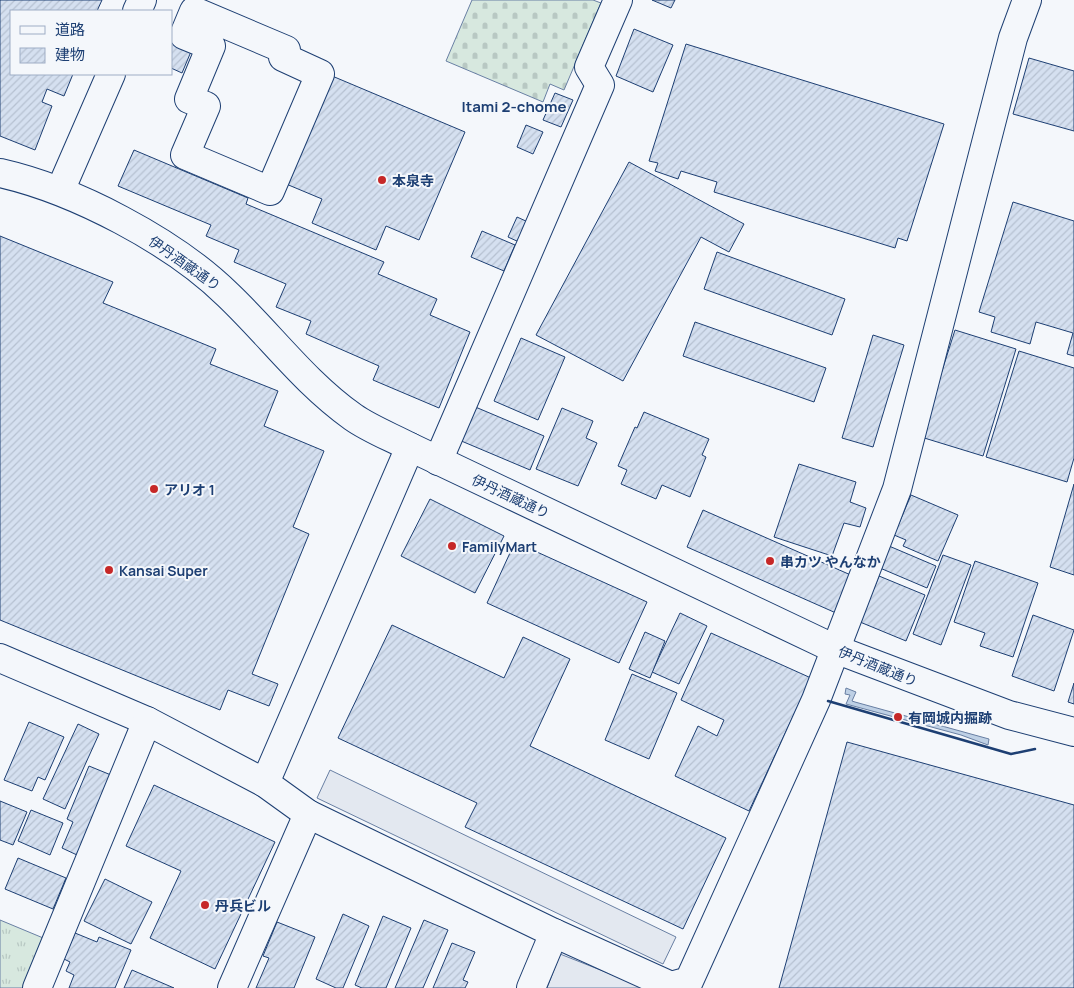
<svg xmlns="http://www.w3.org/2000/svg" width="1074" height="988" font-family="Manrope,'Noto Sans JP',sans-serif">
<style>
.grass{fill:url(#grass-tufts);stroke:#687fa3}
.cemetery{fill:url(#cemetery-stones);stroke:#687fa3}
.parking{fill:#e3e8f0;stroke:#687fa3}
.water{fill:#bed0e5;stroke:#687fa3}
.building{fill:url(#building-hatch);stroke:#1d3f73}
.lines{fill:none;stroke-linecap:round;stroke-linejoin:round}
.street-casing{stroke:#1d3f73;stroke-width:30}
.street{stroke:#f4f7fb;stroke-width:28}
.wall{stroke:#1d3f73;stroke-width:2.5}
.poi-dot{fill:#c62828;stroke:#f4f7fb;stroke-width:2}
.labels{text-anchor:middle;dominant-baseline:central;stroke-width:4;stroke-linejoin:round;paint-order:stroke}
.poi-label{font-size:14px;font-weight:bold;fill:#1d3f73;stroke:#f4f7fb;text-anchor:start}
.street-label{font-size:14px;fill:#1d3f73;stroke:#f4f7fb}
.neighbourhood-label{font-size:15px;font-weight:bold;fill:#1d3f73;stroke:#f4f7fb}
</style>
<defs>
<pattern id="grass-tufts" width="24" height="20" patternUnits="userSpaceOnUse" patternTransform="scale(1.25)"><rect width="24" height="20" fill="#d7e8df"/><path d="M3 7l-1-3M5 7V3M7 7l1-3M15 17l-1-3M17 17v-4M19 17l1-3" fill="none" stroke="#b8c8c3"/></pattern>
<pattern id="cemetery-stones" width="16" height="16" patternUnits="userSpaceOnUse" patternTransform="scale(1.25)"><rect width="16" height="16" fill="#d7e8df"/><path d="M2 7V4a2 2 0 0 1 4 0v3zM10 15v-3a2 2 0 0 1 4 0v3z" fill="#b8c8c3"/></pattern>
<pattern id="building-hatch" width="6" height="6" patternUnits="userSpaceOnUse" patternTransform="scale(1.25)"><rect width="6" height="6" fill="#d5e0f0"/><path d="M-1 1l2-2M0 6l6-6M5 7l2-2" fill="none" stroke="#b6c1d1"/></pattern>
</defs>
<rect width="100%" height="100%" fill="#f4f7fb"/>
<path class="grass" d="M 0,920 L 48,940 L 28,988 L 0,988 Z"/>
<path class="cemetery" d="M 472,0 L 593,0 L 601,3 L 564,90 L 550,84 L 543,102 L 446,61 Z"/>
<g class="parking">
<path d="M 330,770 L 676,937 L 663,964 L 317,798 Z"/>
<path d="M 560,954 L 646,988 L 547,988 Z"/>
</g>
<path class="water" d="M 846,688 L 856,692 L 852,701 L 855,702 L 989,739 L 988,745 L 961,735 L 846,704 L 850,695 L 845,694 Z"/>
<g class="building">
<path d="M 0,0 L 102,0 L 97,11 L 11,11 L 11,74 L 73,74 L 64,96 L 47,89 L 42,102 L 52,106 L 35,150 L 0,136 Z"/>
<path d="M 652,0 L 675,0 L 671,8 Z"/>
<path d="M 634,29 L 673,45 L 653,92 L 616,76 Z"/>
<path d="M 171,32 L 195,42 L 182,73 L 171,68 Z"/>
<path d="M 686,44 L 944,124 L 907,241 L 898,238 L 895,248 L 714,192 L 717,182 L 681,171 L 678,179 L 655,171 L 658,163 L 649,161 Z"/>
<path d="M 1029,58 L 1074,71 L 1074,131 L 1013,114 Z"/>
<path d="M 325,73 L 465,132 L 419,240 L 386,226 L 376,250 L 312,223 L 322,199 L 279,181 Z"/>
<path d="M 555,93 L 573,100 L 561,127 L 543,120 Z"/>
<path d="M 526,125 L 543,132 L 533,154 L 517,147 Z"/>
<path d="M 134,150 L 248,198 L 246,204 L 384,262 L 378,274 L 437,299 L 430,315 L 470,332 L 439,408 L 373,380 L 379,366 L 306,334 L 311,321 L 276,307 L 286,284 L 234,262 L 239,250 L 206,236 L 211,225 L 118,186 Z"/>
<path d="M 629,162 L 744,224 L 729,252 L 701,237 L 623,381 L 536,335 Z"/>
<path d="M 1013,202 L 1074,221 L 1074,356 L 1067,354 L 1073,333 L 1036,322 L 1030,344 L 991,332 L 995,317 L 979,312 Z"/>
<path d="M 517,217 L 528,222 L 519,242 L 508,237 Z"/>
<path d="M 482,231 L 515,245 L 504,271 L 471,257 Z"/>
<path d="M 0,236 L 113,282 L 103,303 L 216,349 L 210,364 L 278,391 L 264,426 L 324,451 L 293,527 L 309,534 L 252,674 L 278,684 L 269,706 L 228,690 L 220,710 L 0,620 Z"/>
<path d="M 717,252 L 845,299 L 832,335 L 704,289 Z"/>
<path d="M 695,322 L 826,368 L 814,402 L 683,356 Z"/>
<path d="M 955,330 L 1016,349 L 983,456 L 921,437 Z"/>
<path d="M 873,335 L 904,345 L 873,447 L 842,438 Z"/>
<path d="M 521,338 L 565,357 L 538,420 L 494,401 Z"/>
<path d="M 1019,351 L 1074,368 L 1074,458 L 1067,482 L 986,457 Z"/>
<path d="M 473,406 L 544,436 L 530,470 L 459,440 Z"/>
<path d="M 562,408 L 593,421 L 586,438 L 597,443 L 578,486 L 536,469 Z"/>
<path d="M 644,412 L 709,439 L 702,455 L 706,457 L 690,497 L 662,485 L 656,499 L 621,484 L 627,470 L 618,466 L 635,427 L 637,428 Z"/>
<path d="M 799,464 L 856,482 L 850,502 L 866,508 L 860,527 L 844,523 L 832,556 L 774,537 Z"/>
<path d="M 1074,484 L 1074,575 L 1050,567 Z"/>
<path d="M 911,495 L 958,515 L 938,561 L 903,546 L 906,540 L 894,535 Z"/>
<path d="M 430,499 L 504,536 L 475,593 L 401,556 Z"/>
<path d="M 703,510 L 853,576 L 836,613 L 687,547 Z"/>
<path d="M 515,542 L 647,602 L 619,663 L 487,603 Z"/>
<path d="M 889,546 L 936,566 L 927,588 L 880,568 Z"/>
<path d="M 943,555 L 971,565 L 941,645 L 913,634 Z"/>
<path d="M 975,561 L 1038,583 L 1013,657 L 980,646 L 985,633 L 954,622 Z"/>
<path d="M 879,576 L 925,595 L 906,641 L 860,622 Z"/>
<path d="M 680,613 L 707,626 L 679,684 L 652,672 Z"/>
<path d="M 1033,615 L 1074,630 L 1054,691 L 1012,676 Z"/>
<path d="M 392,625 L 504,678 L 523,637 L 570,659 L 530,746 L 726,838 L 683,929 L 465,827 L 477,803 L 338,738 Z"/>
<path d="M 645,632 L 665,641 L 650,678 L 629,669 Z"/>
<path d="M 711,633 L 811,678 L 749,811 L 675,776 L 698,726 L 717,736 L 724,720 L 681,700 Z"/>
<path d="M 632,674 L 677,693 L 649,759 L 605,740 Z"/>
<path d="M 1074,683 L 1074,704 L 1068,702 Z"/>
<path d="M 29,722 L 64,737 L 45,780 L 38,777 L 32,791 L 4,780 Z"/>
<path d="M 78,724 L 99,734 L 65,809 L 43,799 Z"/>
<path d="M 847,742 L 1074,805 L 1074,988 L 779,988 Z"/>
<path d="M 89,766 L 111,775 L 77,855 L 62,848 L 73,822 L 67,819 Z"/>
<path d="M 154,785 L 275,842 L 215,969 L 150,938 L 181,871 L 126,846 Z"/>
<path d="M 0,801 L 27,812 L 13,845 L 0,840 Z"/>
<path d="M 31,810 L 63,823 L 50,855 L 18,841 Z"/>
<path d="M 18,858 L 66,878 L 53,909 L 5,889 Z"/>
<path d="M 105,879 L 152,902 L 131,944 L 84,921 Z"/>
<path d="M 343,914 L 369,926 L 343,988 L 336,988 L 316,979 Z"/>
<path d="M 383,916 L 411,928 L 386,988 L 362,988 L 355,985 Z"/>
<path d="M 424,920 L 448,930 L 423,988 L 395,988 Z"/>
<path d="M 277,922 L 315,937 L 294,988 L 256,988 L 269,958 L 263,956 Z"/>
<path d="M 75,933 L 97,942 L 99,937 L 131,950 L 115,988 L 69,988 L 74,975 L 66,971 L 70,962 L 64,959 Z"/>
<path d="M 452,943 L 475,952 L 463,980 L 468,982 L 465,988 L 433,988 Z"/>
<path d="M 132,970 L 174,988 L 124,988 Z"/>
</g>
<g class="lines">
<g class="street-casing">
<g id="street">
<path d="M 137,11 L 142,0"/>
<path d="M 194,11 L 286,50 L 283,57 L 320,74 L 270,191 L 185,155 L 206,106 L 189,99 L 211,46 L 184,35 Z"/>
<path d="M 0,173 C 75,190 173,241 228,295 C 271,336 304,382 353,417 C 370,429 391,437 410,447 L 835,649 L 1009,715 L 1074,732"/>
<path d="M 60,191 L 111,74"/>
<path d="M 438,461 L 600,85 L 589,67 L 618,0"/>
<path d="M 0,658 L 147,721 L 265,783 L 308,814 L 554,933 L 671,986 L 689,981 L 816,700 L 897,489 L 1013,38 L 1027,0"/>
<path d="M 265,783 L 410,447"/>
<path d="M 37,988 L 147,721"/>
<path d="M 232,988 L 308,814"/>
<path d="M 531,988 L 554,933"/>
</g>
</g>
<use href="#street" class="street"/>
<path class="wall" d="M 828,701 L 1011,754 L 1035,749"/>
</g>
<g class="poi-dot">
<circle cx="382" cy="180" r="5"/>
<circle cx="154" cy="489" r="5"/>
<circle cx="452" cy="546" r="5"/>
<circle cx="770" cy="561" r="5"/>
<circle cx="109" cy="570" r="5"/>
<circle cx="898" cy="717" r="5"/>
<circle cx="205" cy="905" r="5"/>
</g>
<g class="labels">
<g class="poi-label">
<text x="392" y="180">本泉寺</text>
<text x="164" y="489">アリオ 1</text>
<text x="462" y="546">FamilyMart</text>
<text x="780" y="561">串カツ やんなか</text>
<text x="119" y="570">Kansai Super</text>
<text x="908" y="717">有岡城内掘跡</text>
<text x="215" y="905">丹兵ビル</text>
</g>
<g class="street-label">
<text transform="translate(185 263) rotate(35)">伊丹酒蔵通り</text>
<text transform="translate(511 496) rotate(25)">伊丹酒蔵通り</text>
<text transform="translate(878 666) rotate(22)">伊丹酒蔵通り</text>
</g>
<g class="neighbourhood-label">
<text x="514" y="106">Itami 2-chome</text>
</g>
</g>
<rect x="10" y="10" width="162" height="65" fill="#f4f7fb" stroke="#9eadc5"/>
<rect x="20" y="26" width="25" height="8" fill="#f4f7fb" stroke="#9eadc5"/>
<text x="55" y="35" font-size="15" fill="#1d3f73">道路</text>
<rect x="20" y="48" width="25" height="15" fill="url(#building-hatch)" stroke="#9eadc5"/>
<text x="55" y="60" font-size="15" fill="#1d3f73">建物</text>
</svg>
